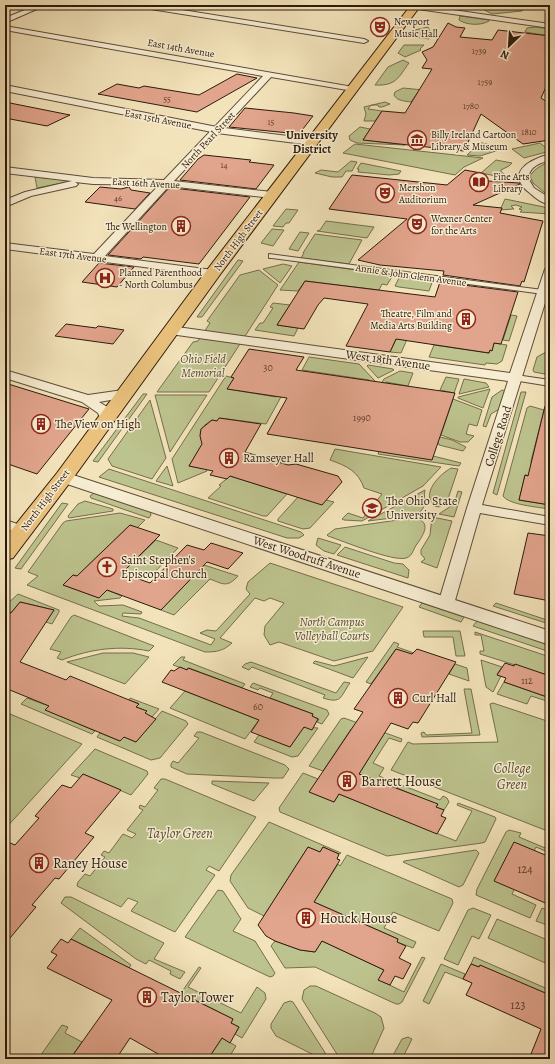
<svg xmlns="http://www.w3.org/2000/svg" width="555" height="1064" font-family="Alegreya,serif">
<style>
.green{fill:#bdc38e;stroke:#756e4d}
.building{fill:#e1a48c;stroke:#2d1a0c}
.lines{fill:none;stroke-linecap:round;stroke-linejoin:round}
.pedestrian-casing{stroke:#5e4c38;stroke-width:2}
.minor-casing{stroke:#5e4c38;stroke-width:2}
.tertiary-casing{stroke:#5e4c38;stroke-width:2}
.primary-casing{stroke:#2d1a0c;stroke-width:2}
.pedestrian{fill:#f7edd2;fill-rule:evenodd}
.minor{fill:#f7edd2;fill-rule:evenodd}
.tertiary{fill:#f7edd2;fill-rule:evenodd}
.primary{fill:#eac27d;fill-rule:evenodd}
.labels{text-anchor:middle;dominant-baseline:central;stroke-width:3;stroke-linejoin:round;paint-order:stroke}
.far-number-label{font-size:9px;fill:#5a3c2c}
.far-poi-label{font-size:10px;fill:#2d1a0c;stroke:#f7edd2;text-anchor:start}
.far-street-label{font-size:10px;fill:#2d1a0c;stroke:#f7edd2}
.number-label{font-size:10px;fill:#5a3c2c}
.far-quarter-label{font-size:12px;font-weight:bold;fill:#2d1a0c;stroke:#f7edd2}
.park-label{font-size:12px;font-style:italic;fill:#584d33;stroke:#f7edd2}
.street-label{font-size:12px;fill:#2d1a0c;stroke:#f7edd2}
.poi-label{font-size:12px;fill:#2d1a0c;stroke:#f7edd2;text-anchor:start}
.near-number-label{font-size:12px;fill:#5a3c2c}
.near-park-label{font-size:14px;font-style:italic;fill:#584d33;stroke:#f7edd2}
.near-poi-label{font-size:14px;fill:#2d1a0c;stroke:#f7edd2;text-anchor:start}
</style>
<rect width="100%" height="100%" fill="#f3e3ba"/>
<filter id="stains"><feTurbulence type="fractalNoise" baseFrequency=".005" numOctaves="4"/><feColorMatrix values="0 0 0 0 .2 0 0 0 0 .09 0 0 0 0 .02 0 0 0 .5 -.17"/></filter>
<radialGradient id="worn" r=".72"><stop offset=".6" stop-color="#630" stop-opacity="0"/><stop offset="1" stop-color="#630" stop-opacity=".3"/></radialGradient>
<g class="green">
<path d="M 475,5 L 524,8 L 522,11 L 492,14 Z"/>
<path d="M 460,16 L 489,20 L 489,21 C 481,26 466,25 459,20 Z"/>
<path d="M 428,27 L 431,34 L 429,35 L 429,39 L 409,36 L 415,30 Z"/>
<path d="M 536,27 L 550,29 L 550,36 L 525,32 L 527,28 Z"/>
<path d="M 404,45 L 424,45 L 420,49 L 421,50 L 405,57 L 398,53 Z"/>
<path d="M 403,60 L 409,63 C 398,78 396,86 375,85 L 388,67 Z"/>
<path d="M 403,88 L 545,102 L 534,103 L 418,92 L 411,102 C 405,101 397,101 394,95 L 395,92 Z"/>
<path d="M 385,102 L 390,104 L 382,107 L 379,107 L 378,105 L 371,105 L 368,109 L 382,111 L 375,121 L 364,121 L 366,114 L 364,107 Z"/>
<path d="M 360,127 L 370,129 L 363,140 L 405,145 L 357,143 L 350,140 L 349,136 Z"/>
<path d="M 480,143 L 482,143 L 505,148 L 480,156 L 467,155 Z"/>
<path d="M 540,143 L 550,151 L 524,158 L 512,149 Z"/>
<path d="M 355,144 L 483,158 L 464,167 L 455,175 L 343,153 Z"/>
<path d="M 496,160 L 512,163 L 509,166 L 501,170 L 501,172 L 506,175 L 506,178 L 481,173 Z"/>
<path d="M 351,161 L 357,162 L 352,171 L 346,171 L 342,177 L 332,177 L 315,173 L 321,170 L 338,172 Z"/>
<path d="M 550,162 L 550,197 L 533,183 L 530,176 C 535,168 542,165 550,162 Z"/>
<path d="M 361,163 L 401,171 L 399,174 L 389,175 L 358,172 L 359,169 L 357,169 Z"/>
<path d="M 35,177 L 69,180 L 72,181 L 37,188 Z"/>
<path d="M 505,199 L 544,207 L 549,210 L 550,214 L 520,212 L 522,210 L 519,209 L 522,207 L 516,205 L 511,206 L 514,209 L 513,209 L 500,210 Z"/>
<path d="M 286,209 L 298,210 L 289,223 L 286,223 L 283,227 L 273,226 Z"/>
<path d="M 326,221 L 374,227 L 367,238 L 317,231 L 320,230 Z"/>
<path d="M 272,229 L 284,230 L 273,246 L 261,243 Z"/>
<path d="M 300,232 L 309,233 L 298,251 L 289,249 Z"/>
<path d="M 315,234 L 362,240 L 349,264 L 301,258 L 304,253 L 303,253 Z"/>
<path d="M 238,260 L 243,261 L 202,317 L 197,317 Z"/>
<path d="M 299,262 L 393,275 L 387,285 L 382,284 L 379,290 L 305,281 L 298,291 L 280,290 Z"/>
<path d="M 283,264 L 292,266 L 280,283 L 263,269 Z"/>
<path d="M 259,270 L 278,285 L 209,392 L 157,392 L 193,342 L 198,341 L 210,323 L 207,321 L 240,275 Z"/>
<path d="M 400,276 L 433,280 L 429,291 L 399,287 L 395,286 Z"/>
<path d="M 273,303 L 290,305 L 277,325 L 298,328 L 294,336 L 255,330 L 260,323 L 263,323 L 273,308 L 270,307 Z"/>
<path d="M 511,315 L 517,316 L 509,341 L 503,340 Z"/>
<path d="M 402,327 L 412,328 L 401,353 L 390,352 Z"/>
<path d="M 494,343 L 507,345 L 502,361 L 497,364 L 486,363 L 485,365 L 429,357 L 434,345 L 489,353 L 490,350 L 492,350 Z"/>
<path d="M 550,347 L 550,375 L 534,372 L 533,370 L 537,357 L 546,352 Z"/>
<path d="M 309,357 L 359,364 L 375,381 L 375,383 L 369,382 L 369,380 L 302,370 Z"/>
<path d="M 368,365 L 393,369 L 394,370 L 378,378 L 367,366 Z"/>
<path d="M 400,371 L 413,373 L 408,386 L 386,382 L 385,385 L 381,384 L 384,379 Z"/>
<path d="M 226,376 L 234,378 L 228,389 L 276,397 L 283,385 L 287,386 L 266,424 L 220,418 L 217,421 L 212,420 C 204,425 198,429 201,439 L 205,440 L 189,466 L 206,469 L 207,471 L 178,483 L 172,459 Z"/>
<path d="M 446,377 L 459,379 L 454,393 L 440,390 Z"/>
<path d="M 464,379 L 486,383 L 489,387 L 459,394 Z"/>
<path d="M 490,389 L 483,408 L 458,398 L 458,397 Z"/>
<path d="M 502,390 L 506,391 L 501,408 L 491,414 L 486,427 L 483,426 L 492,397 Z"/>
<path d="M 521,392 L 526,392 L 497,495 L 493,493 Z"/>
<path d="M 143,394 L 147,394 L 98,462 L 93,461 Z"/>
<path d="M 155,395 L 207,395 L 170,452 Z"/>
<path d="M 453,399 L 482,410 L 477,426 L 469,424 L 466,434 L 474,436 L 468,442 L 460,442 L 441,435 Z"/>
<path d="M 150,400 L 166,458 L 152,479 L 112,466 L 108,459 Z"/>
<path d="M 530,406 L 544,410 L 531,461 L 533,476 L 525,475 L 519,500 L 550,505 L 550,509 C 538,507 509,505 503,496 L 527,408 Z"/>
<path d="M 440,437 L 452,440 L 466,447 L 463,451 L 439,445 L 438,441 Z"/>
<path d="M 335,449 L 441,467 L 423,486 L 362,521 L 344,520 L 342,519 L 348,513 L 363,518 L 382,494 L 364,488 C 358,471 347,466 330,460 Z"/>
<path d="M 379,451 L 433,456 L 461,463 L 459,466 L 378,454 Z"/>
<path d="M 167,466 L 173,486 L 156,481 Z"/>
<path d="M 451,468 L 458,469 L 447,502 L 439,507 L 434,506 C 421,493 439,475 451,468 Z"/>
<path d="M 109,469 L 301,532 L 304,535 L 299,538 L 287,538 L 99,477 Z"/>
<path d="M 230,476 L 287,494 L 267,516 L 263,516 L 208,498 L 221,486 L 219,485 Z"/>
<path d="M 425,490 C 423,502 428,507 416,515 L 368,521 Z"/>
<path d="M 458,491 L 462,492 L 454,517 L 439,514 L 454,504 Z"/>
<path d="M 94,493 L 150,511 L 151,515 L 149,518 L 91,498 L 90,496 Z"/>
<path d="M 298,497 L 326,500 L 334,502 L 310,528 L 303,529 L 278,521 L 278,519 Z"/>
<path d="M 85,501 L 113,509 L 113,511 L 69,518 L 68,516 L 78,504 Z"/>
<path d="M 62,503 L 68,504 L 21,569 L 15,568 Z"/>
<path d="M 120,513 L 145,520 L 137,528 L 130,525 L 77,576 L 73,575 L 63,585 L 99,598 L 107,590 L 122,596 L 120,598 L 94,601 L 99,606 L 123,605 L 142,612 L 141,614 L 123,613 L 122,616 L 139,618 L 211,645 L 215,639 L 200,633 L 207,630 L 216,631 L 250,594 L 246,589 L 248,582 L 270,563 L 403,607 L 373,651 L 334,661 L 279,642 L 270,645 L 264,635 L 265,626 L 284,603 L 270,598 L 264,601 L 255,598 L 220,638 L 232,643 C 223,651 217,652 205,652 L 27,585 L 38,576 L 28,572 L 63,523 L 66,521 Z"/>
<path d="M 432,517 L 452,521 L 437,568 L 421,562 L 425,559 L 421,554 L 421,550 L 430,535 Z"/>
<path d="M 412,518 C 432,520 425,533 417,544 C 413,549 413,556 406,558 C 393,562 343,541 328,536 L 327,535 L 335,529 Z"/>
<path d="M 318,538 L 341,545 L 334,554 L 324,551 L 316,545 Z"/>
<path d="M 156,540 L 178,548 L 148,579 L 124,571 Z"/>
<path d="M 345,547 L 394,563 L 403,564 L 409,570 L 408,578 L 337,555 Z"/>
<path d="M 204,565 L 238,576 C 227,588 223,584 210,579 L 174,615 L 161,610 Z"/>
<path d="M 18,594 L 59,610 L 59,612 L 52,624 L 46,622 L 54,610 L 20,602 L 11,613 L 5,612 L 5,606 Z"/>
<path d="M 422,603 L 464,617 L 461,622 L 419,607 Z"/>
<path d="M 496,603 L 550,621 L 550,623 L 549,624 L 493,606 Z"/>
<path d="M 74,615 L 154,646 L 149,651 C 119,645 90,649 62,660 L 57,658 L 61,652 L 50,649 L 71,617 Z"/>
<path d="M 477,621 L 550,645 L 550,652 L 473,626 Z"/>
<path d="M 423,631 L 460,631 L 465,656 L 456,656 L 453,637 L 424,637 Z"/>
<path d="M 475,632 L 550,657 L 550,676 L 480,654 L 480,651 L 484,651 L 481,635 L 475,635 Z"/>
<path d="M 394,642 L 399,644 L 397,647 L 414,653 L 412,655 L 396,649 L 371,684 L 366,682 Z"/>
<path d="M 103,653 L 133,653 L 149,657 L 125,684 L 67,662 Z"/>
<path d="M 181,657 L 185,657 L 183,660 L 245,684 L 242,688 L 189,668 L 187,670 L 173,665 Z"/>
<path d="M 368,657 L 353,678 L 313,663 L 315,661 L 334,666 Z"/>
<path d="M 481,660 L 502,667 L 497,674 L 501,676 L 493,692 L 486,687 Z"/>
<path d="M 251,662 L 336,693 L 344,682 L 350,683 C 340,697 342,704 323,698 L 325,695 L 252,667 L 249,670 L 242,667 L 245,664 Z"/>
<path d="M 455,664 L 467,668 L 469,681 L 449,674 Z"/>
<path d="M 504,682 L 550,698 L 550,702 L 531,696 L 527,704 L 497,694 Z"/>
<path d="M 253,683 L 327,710 L 329,714 L 322,724 L 317,722 L 319,719 L 312,716 L 313,714 L 270,698 L 273,693 L 260,688 L 258,690 L 250,687 Z"/>
<path d="M 464,689 L 471,689 L 480,735 L 422,737 L 421,733 L 424,732 L 426,735 L 472,733 Z"/>
<path d="M 185,691 L 259,720 L 245,739 L 170,708 Z"/>
<path d="M 27,698 L 49,706 L 46,710 L 95,731 L 92,734 L 21,704 Z"/>
<path d="M 130,698 L 159,709 L 152,717 L 144,714 L 146,711 L 136,707 L 138,703 L 129,700 Z"/>
<path d="M 493,703 L 550,722 L 550,832 L 391,770 L 408,742 L 413,744 L 498,742 L 490,704 Z"/>
<path d="M 162,711 L 186,721 L 188,724 L 160,758 L 151,760 L 97,737 L 100,733 L 120,741 L 124,737 L 136,742 Z"/>
<path d="M 10,714 L 82,744 L 5,829 L 5,723 Z"/>
<path d="M 344,718 L 375,729 L 365,734 L 351,729 L 323,771 L 309,766 L 341,719 Z"/>
<path d="M 304,727 L 318,728 L 298,756 L 292,757 L 254,742 L 259,735 L 290,747 Z"/>
<path d="M 380,731 L 402,739 L 401,742 L 389,738 L 373,763 L 384,768 L 379,776 L 384,778 L 381,782 L 359,774 L 380,740 Z"/>
<path d="M 197,732 L 201,732 L 285,765 L 289,769 L 283,778 L 274,778 L 187,774 L 171,767 L 171,764 L 173,761 L 178,763 L 199,738 L 194,736 Z"/>
<path d="M 95,749 L 147,771 L 148,774 L 131,795 L 83,774 L 80,778 L 71,775 Z"/>
<path d="M 303,773 L 318,779 L 310,792 L 334,802 L 339,794 L 456,841 L 472,811 L 457,805 L 458,803 L 495,817 L 496,819 L 485,842 L 482,843 L 387,856 L 280,812 L 279,808 Z"/>
<path d="M 161,779 L 165,779 L 256,817 L 219,871 L 209,866 L 206,870 L 215,875 L 175,932 L 131,911 L 138,902 L 128,898 L 121,907 L 77,886 L 78,882 L 85,874 L 90,876 L 105,857 L 101,855 L 104,851 L 109,853 L 123,834 L 132,838 L 136,834 L 127,830 L 143,810 L 139,808 L 140,805 L 145,807 L 158,790 L 154,788 Z"/>
<path d="M 212,781 L 214,781 L 269,783 L 254,801 L 212,784 Z"/>
<path d="M 399,784 L 440,800 L 443,796 L 447,798 L 449,802 L 444,810 L 436,807 L 438,805 L 397,788 Z"/>
<path d="M 269,822 L 341,853 L 339,854 L 323,847 L 320,852 L 308,847 L 264,916 L 248,908 L 230,881 L 231,875 Z"/>
<path d="M 509,830 L 521,833 L 519,837 L 550,850 L 550,853 L 536,847 L 512,894 L 536,905 L 530,918 L 476,895 L 477,889 L 506,832 Z"/>
<path d="M 476,850 L 479,853 L 463,885 L 459,887 L 403,862 L 404,861 Z"/>
<path d="M 347,855 L 452,899 L 453,903 L 439,931 L 393,912 L 384,928 L 416,942 L 413,948 L 397,942 L 398,939 L 314,902 L 338,864 L 340,866 Z"/>
<path d="M 218,890 L 223,891 L 241,919 L 233,931 L 255,941 L 275,973 L 273,976 L 270,977 L 185,937 Z"/>
<path d="M 65,897 L 71,897 L 164,943 L 154,959 L 185,972 L 180,979 L 170,974 L 171,971 L 149,960 L 146,964 L 136,959 L 61,903 Z"/>
<path d="M 473,908 L 491,915 L 479,939 L 472,936 L 458,965 L 444,959 L 468,910 Z"/>
<path d="M 542,908 L 550,911 L 550,926 L 536,921 Z"/>
<path d="M 497,919 L 550,941 L 550,965 L 488,938 Z"/>
<path d="M 80,928 L 131,965 L 129,968 L 71,939 Z"/>
<path d="M 275,941 L 300,950 L 315,952 L 322,941 L 384,970 L 379,980 L 404,992 L 422,957 L 425,958 L 402,1002 L 399,1004 L 396,1004 L 315,967 L 285,968 L 271,946 Z"/>
<path d="M 474,957 L 550,990 L 550,995 L 471,964 Z"/>
<path d="M 441,964 L 465,974 L 463,979 L 445,972 L 429,1004 L 423,1001 Z"/>
<path d="M 199,967 L 201,968 L 188,987 L 241,1013 L 257,987 L 265,993 L 266,999 L 242,1038 L 235,1034 L 239,1027 L 231,1023 L 233,1019 L 181,993 Z"/>
<path d="M 310,986 L 316,986 L 375,1013 L 381,1017 L 384,1028 L 370,1059 L 340,1059 L 302,999 L 304,990 Z"/>
<path d="M 290,1001 L 293,1002 L 329,1059 L 322,1059 L 276,1036 L 271,1028 L 271,1024 L 284,1003 Z"/>
<path d="M 62,1025 L 68,1027 L 65,1033 L 82,1042 L 70,1059 L 38,1059 Z"/>
<path d="M 408,1037 L 412,1039 L 403,1057 L 408,1059 L 391,1059 L 402,1039 Z"/>
<path d="M 222,1038 L 236,1046 L 228,1059 L 208,1059 Z"/>
</g>
<g class="building">
<path d="M 448,23 L 456,27 L 465,28 L 460,37 L 492,40 L 498,30 L 550,36 L 550,78 L 541,98 L 550,104 L 550,140 L 523,144 L 481,114 L 464,151 L 363,140 L 382,111 L 405,113 L 432,69 L 422,68 L 427,60 L 422,52 L 433,47 Z"/>
<path d="M 237,74 L 257,78 L 197,112 L 98,94 L 117,84 L 139,88 L 144,86 L 199,95 Z"/>
<path d="M 10,103 L 70,115 L 47,126 L 5,118 L 5,106 Z"/>
<path d="M 245,108 L 294,113 L 313,116 L 299,134 L 229,127 Z"/>
<path d="M 204,155 L 251,160 L 249,162 L 274,165 L 256,189 L 180,180 L 198,159 Z"/>
<path d="M 465,170 L 481,173 L 473,180 L 519,183 L 520,184 L 473,205 L 502,208 L 500,213 L 543,221 L 524,282 L 522,281 L 520,286 L 443,275 L 444,271 L 380,265 L 358,260 L 407,219 L 329,209 L 352,175 L 447,185 Z"/>
<path d="M 100,187 L 121,189 L 129,187 L 131,190 L 150,193 L 135,209 L 85,202 Z"/>
<path d="M 173,188 L 250,197 L 199,264 L 143,257 L 141,259 L 108,255 L 168,189 Z"/>
<path d="M 99,263 L 134,267 L 117,287 L 82,282 Z"/>
<path d="M 305,281 L 435,297 L 440,282 L 518,292 L 501,344 L 494,343 L 492,351 L 490,350 L 489,353 L 396,339 L 390,352 L 346,346 L 368,304 L 324,298 L 318,305 L 304,329 L 277,325 Z"/>
<path d="M 66,324 L 96,328 L 98,326 L 124,330 L 113,344 L 55,336 Z"/>
<path d="M 249,349 L 304,357 L 296,370 L 455,393 L 432,460 L 267,434 L 287,398 L 227,389 L 234,378 L 231,377 Z"/>
<path d="M 5,383 L 89,409 L 37,474 L 5,463 Z"/>
<path d="M 545,406 L 550,406 L 550,505 L 519,500 L 525,475 L 528,476 Z"/>
<path d="M 219,418 L 261,424 L 245,452 L 288,465 L 296,464 L 338,476 L 342,482 L 322,505 L 230,476 L 227,479 L 210,475 L 213,471 L 189,466 L 202,444 L 200,436 L 201,429 L 212,420 L 217,421 Z"/>
<path d="M 130,525 L 160,535 L 122,573 L 150,583 L 187,545 L 204,550 L 211,543 L 243,553 L 228,569 L 207,562 L 161,610 L 107,590 L 99,598 L 63,585 L 73,575 L 77,576 Z"/>
<path d="M 528,533 L 550,536 L 550,601 L 514,594 Z"/>
<path d="M 20,602 L 54,610 L 20,662 L 66,680 L 70,676 L 139,704 L 136,707 L 147,711 L 145,713 L 156,719 L 136,742 L 124,737 L 120,741 L 45,710 L 49,706 L 5,688 L 5,612 L 11,613 Z"/>
<path d="M 396,649 L 412,654 L 417,649 L 456,662 L 418,723 L 413,722 L 408,729 L 391,723 L 359,774 L 438,804 L 436,807 L 444,810 L 441,816 L 446,818 L 437,834 L 339,794 L 334,802 L 309,792 L 363,712 L 354,709 Z"/>
<path d="M 505,663 L 514,666 L 515,664 L 550,676 L 550,698 L 504,682 L 506,678 L 497,675 Z"/>
<path d="M 180,667 L 187,670 L 188,668 L 313,714 L 312,716 L 318,719 L 312,730 L 304,727 L 290,747 L 251,732 L 259,720 L 162,682 L 171,670 L 174,671 Z"/>
<path d="M 83,774 L 121,790 L 85,833 L 94,837 L 59,879 L 55,878 L 32,905 L 36,907 L 5,944 L 5,849 L 10,843 L 15,845 L 39,818 L 35,816 L 62,785 L 71,788 Z"/>
<path d="M 514,842 L 550,857 L 550,905 L 494,881 Z"/>
<path d="M 308,847 L 320,852 L 323,847 L 339,854 L 337,859 L 340,860 L 314,902 L 398,939 L 397,942 L 406,946 L 399,958 L 411,964 L 403,979 L 395,976 L 390,985 L 378,980 L 384,970 L 322,941 L 315,952 L 300,950 L 275,941 L 266,936 L 258,925 Z"/>
<path d="M 61,939 L 68,943 L 71,939 L 233,1019 L 231,1023 L 239,1027 L 230,1043 L 222,1038 L 208,1059 L 167,1059 L 130,1038 L 116,1059 L 70,1059 L 112,1000 L 47,968 L 57,955 L 51,952 Z"/>
<path d="M 471,964 L 479,967 L 480,965 L 550,995 L 550,1059 L 529,1059 L 541,1029 L 466,995 L 472,983 L 463,979 Z"/>
</g>
<g class="lines">
<g class="pedestrian-casing">
<g id="pedestrian">
<path d="M 269,254 L 543,290 L 547,292 L 543,294 L 272,258 L 269,258 Z"/>
<path d="M 516,375 L 550,380 L 550,386 L 513,380 L 511,378 L 513,376 Z"/>
</g>
</g>
<g class="minor-casing">
<g id="minor">
<path d="M 37,5 L 46,5 L 5,23 L 5,18 Z"/>
<path d="M 135,5 L 151,5 L 364,39 L 368,41 L 364,43 L 138,7 Z"/>
<path d="M 401,5 L 419,5 L 550,24 L 550,28 L 404,7 Z"/>
<path d="M 5,26 L 353,87 L 357,89 L 353,91 L 271,77 L 174,181 L 272,192 L 277,195 L 275,197 L 272,198 L 169,186 L 105,256 L 213,270 L 219,273 L 217,275 L 213,276 L 5,249 L 5,243 L 94,254 L 159,185 L 93,184 L 75,182 L 78,184 L 76,186 L 31,196 L 5,207 L 5,200 L 25,192 L 72,181 L 5,173 L 5,167 L 93,178 L 164,180 L 263,76 L 5,30 Z"/>
<path d="M 550,154 L 550,160 C 540,163 530,166 528,178 L 534,188 L 550,198 L 550,205 C 543,203 536,199 531,194 C 504,174 528,160 550,154 Z"/>
<path d="M 550,266 L 550,287 L 482,505 L 550,517 L 550,525 L 480,513 L 454,604 L 452,608 L 446,609 L 440,608 L 438,604 L 467,508 L 508,381 L 170,334 L 166,333 L 164,330 L 166,327 L 170,326 L 510,373 L 545,269 Z"/>
<path d="M 5,370 L 88,395 L 123,390 L 128,391 L 129,394 L 128,397 L 99,402 L 109,408 L 113,417 L 111,420 L 101,420 L 98,413 L 82,402 L 5,378 Z"/>
<path d="M 5,520 L 27,527 L 29,530 L 27,533 L 22,534 L 5,529 Z"/>
</g>
</g>
<g class="tertiary-casing">
<g id="tertiary">
<path d="M 5,85 L 217,127 L 312,139 L 316,140 L 318,142 L 316,144 L 312,145 L 217,133 L 5,91 Z"/>
<path d="M 64,472 L 550,631 L 550,645 L 58,481 L 55,477 L 58,473 Z"/>
</g>
</g>
<g class="primary-casing">
<path id="primary" d="M 411,5 L 421,5 L 219,276 L 71,481 L 13,558 L 5,560 L 5,538 L 57,473 L 207,270 Z"/>
</g>
<use href="#pedestrian" class="pedestrian"/>
<use href="#minor" class="minor"/>
<use href="#tertiary" class="tertiary"/>
<use href="#primary" class="primary"/>
</g>
<defs>
<g id="theatre-ring" transform="scale(1)"><circle r="9.5" fill="#f7edd2" stroke="#8f2418" stroke-width="1.5"/><path d="M-5-5.5Q0-4 5-5.5V0Q5 5 0 6Q-5 5-5 0ZM-3.3-2.5H-1v1.5H-3.3ZM1-2.5H3.3v1.5H1ZM-2.8 1Q0 5.5 2.8 1Z" fill="#8f2418"/></g>
<g id="museum-ring" transform="scale(1)"><circle r="9.5" fill="#f7edd2" stroke="#8f2418" stroke-width="1.5"/><path d="M0-6L6-3V-2H-6V-3ZM-5-1h2V3h-2ZM-1-1h2V3h-2ZM3-1h2V3H3ZM-6 4H6V6H-6Z" fill="#8f2418"/></g>
<g id="library-ring" transform="scale(1)"><circle r="9.5" fill="#f7edd2" stroke="#8f2418" stroke-width="1.5"/><path d="M-6-4Q-3-5.5-.7-3.5V5Q-3 3-6 4ZM6-4Q3-5.5 .7-3.5V5Q3 3 6 4Z" fill="#8f2418"/></g>
<g id="building-ring" transform="scale(1)"><circle r="9.5" fill="#f7edd2" stroke="#8f2418" stroke-width="1.5"/><path d="M-4-6H4V6H1V3H-1V6H-4ZM-2.5-4.3h1.7v1.8h-1.7ZM.8-4.3h1.7v1.8H.8ZM-2.5-1h1.7V.8h-1.7ZM.8-1h1.7V.8H.8Z" fill="#8f2418"/></g>
<g id="hospital-ring" transform="scale(1)"><circle r="9.5" fill="#f7edd2" stroke="#8f2418" stroke-width="1.5"/><path d="M-5-5h3v3.5h4V-5h3V5h-3V1.5h-4V5h-3Z" fill="#8f2418"/></g>
<g id="university-ring" transform="scale(1)"><circle r="9.5" fill="#f7edd2" stroke="#8f2418" stroke-width="1.5"/><path d="M0-5L7-2L0 1L-7-2ZM-4 1L0 2.5L4 1V4Q0 6-4 4Z" fill="#8f2418"/></g>
<g id="church-ring" transform="scale(1)"><circle r="9.5" fill="#f7edd2" stroke="#8f2418" stroke-width="1.5"/><path d="M-1.2-6h2.4v3.5h3.3v2.4h-3.3V6h-2.4V-.1h-3.3v-2.4h3.3Z" fill="#8f2418"/></g>
</defs>
<g fill-rule="evenodd">
<use href="#theatre-ring" x="380" y="27"/>
<use href="#museum-ring" x="417" y="140"/>
<use href="#library-ring" x="479" y="182"/>
<use href="#theatre-ring" x="385" y="193"/>
<use href="#theatre-ring" x="417" y="224"/>
<use href="#building-ring" x="181" y="226"/>
<use href="#hospital-ring" x="105" y="278"/>
<use href="#building-ring" x="466" y="319"/>
<use href="#building-ring" x="41" y="424"/>
<use href="#building-ring" x="229" y="458"/>
<use href="#university-ring" x="372" y="508"/>
<use href="#church-ring" x="107" y="567"/>
<use href="#building-ring" x="398" y="698"/>
<use href="#building-ring" x="347" y="781"/>
<use href="#building-ring" x="39" y="863"/>
<use href="#building-ring" x="306" y="918"/>
<use href="#building-ring" x="147" y="997"/>
</g>
<g class="labels">
<g class="far-number-label">
<text x="479" y="51">1739</text>
<text x="485" y="82">1759</text>
<text x="167" y="99">55</text>
<text x="471" y="106">1780</text>
<text x="271" y="122">15</text>
<text x="529" y="132">1810</text>
<text x="224" y="165">14</text>
<text x="118" y="198">46</text>
</g>
<g class="far-poi-label">
<text x="394" y="21">Newport<tspan x="394" dy="12">Music Hall</tspan></text>
<text x="431" y="134">Billy Ireland Cartoon<tspan x="431" dy="12">Library &amp; Museum</tspan></text>
<text x="493" y="176">Fine Arts<tspan x="493" dy="12">Library</tspan></text>
<text x="399" y="187">Mershon<tspan x="399" dy="12">Auditorium</tspan></text>
<text x="431" y="218">Wexner Center<tspan x="431" dy="12">for the Arts</tspan></text>
<text x="167" y="226" text-anchor="end">The Wellington</text>
<text x="119" y="272">Planned Parenthood<tspan x="119" dy="12">- North Columbus</tspan></text>
<text x="452" y="313" text-anchor="end">Theatre, Film and<tspan x="452" dy="12">Media Arts Building</tspan></text>
</g>
<g class="far-street-label">
<text transform="translate(181 48) rotate(10)">East 14th Avenue</text>
<text transform="translate(158 119) rotate(11)">East 15th Avenue</text>
<text transform="translate(208 140) rotate(-47)">North Pearl Street</text>
<text transform="translate(146 183) rotate(3)">East 16th Avenue</text>
<text transform="translate(238 240) rotate(-53)">North High Street</text>
<text transform="translate(73 255) rotate(7)">East 17th Avenue</text>
<text transform="translate(411 275) rotate(8)">Annie &amp; John Glenn Avenue</text>
<text transform="translate(45 500) rotate(-53)">North High Street</text>
</g>
<g class="number-label">
<text x="268" y="367">30</text>
<text x="362" y="417">1990</text>
<text x="527" y="680">112</text>
<text x="258" y="706">60</text>
</g>
<g class="far-quarter-label">
<text x="312" y="135">University<tspan x="312" dy="14">District</tspan></text>
</g>
<g class="park-label">
<text x="203" y="359">Ohio Field<tspan x="203" dy="14">Memorial</tspan></text>
<text x="332" y="622">North Campus<tspan x="332" dy="14">Volleyball Courts</tspan></text>
</g>
<g class="street-label">
<text transform="translate(388 360) rotate(8)">West 18th Avenue</text>
<text transform="translate(498 436) rotate(-72)">College Road</text>
<text transform="translate(307 557) rotate(18)">West Woodruff Avenue</text>
</g>
<g class="poi-label">
<text x="55" y="424">The View on High</text>
<text x="243" y="458">Ramseyer Hall</text>
<text x="386" y="501">The Ohio State<tspan x="386" dy="14">University</tspan></text>
<text x="121" y="560">Saint Stephen's<tspan x="121" dy="14">Episcopal Church</tspan></text>
<text x="412" y="698">Curl Hall</text>
</g>
<g class="near-number-label">
<text x="525" y="869">124</text>
<text x="518" y="1005">123</text>
</g>
<g class="near-park-label">
<text x="512" y="768">College<tspan x="512" dy="16">Green</tspan></text>
<text x="180" y="833">Taylor Green</text>
</g>
<g class="near-poi-label">
<text x="361" y="781">Barrett House</text>
<text x="53" y="863">Raney House</text>
<text x="320" y="918">Houck House</text>
<text x="161" y="997">Taylor Tower</text>
</g>
</g>
<rect width="555" height="1064" fill="none" stroke="#f3e3ba" stroke-width="20"/>
<rect x="6" y="6" width="543" height="1052" fill="none" stroke="#2d1a0c" stroke-width="2"/>
<rect x="10" y="10" width="535" height="1044" fill="none" stroke="#2d1a0c"/>
<g transform="translate(509 46) rotate(205)" stroke="#f7edd2" stroke-width="3" paint-order="stroke">
<path d="M0-3L7 15L0 10L-7 15Z" fill="#2d1a0c"/>
<text y="-6" font-size="11" font-weight="bold" text-anchor="middle" fill="#2d1a0c">N</text>
</g>
<rect width="100%" height="100%" filter="url(#stains)"/>
<rect width="100%" height="100%" fill="url(#worn)"/>
</svg>
